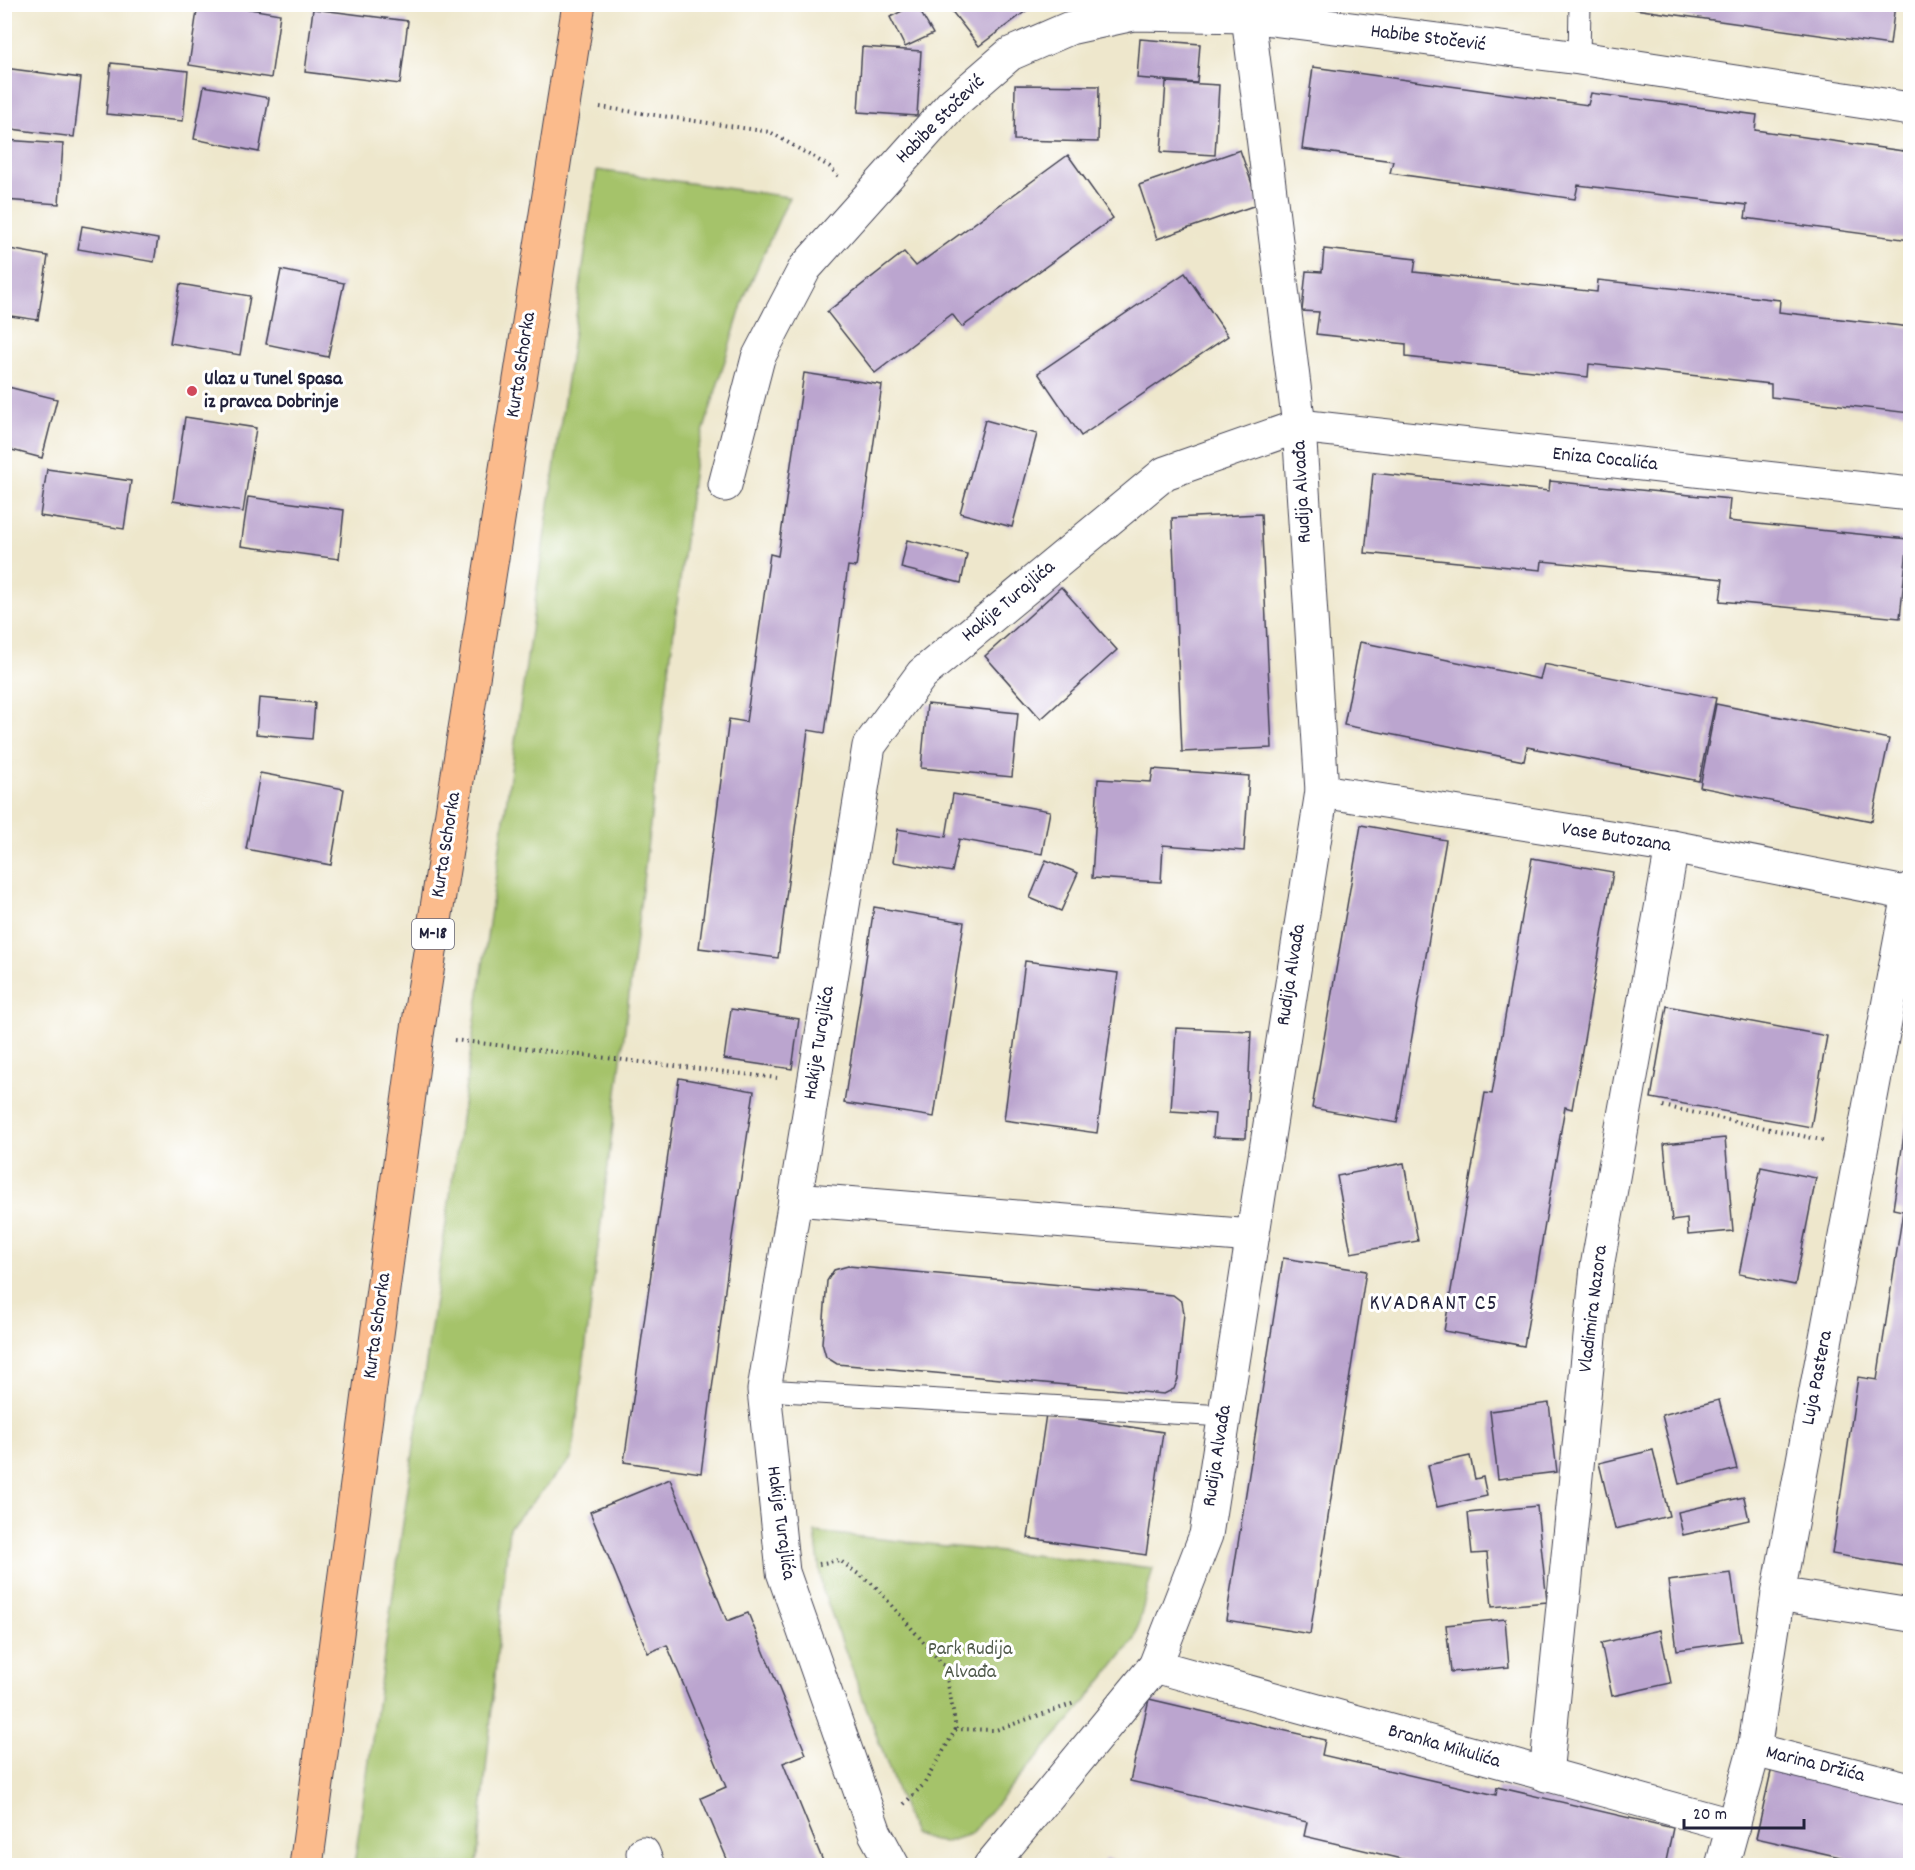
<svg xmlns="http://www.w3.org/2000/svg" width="1915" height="1870" font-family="Dekko,sans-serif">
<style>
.green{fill:#a5c36a;stroke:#647252;stroke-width:1.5}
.building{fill:#bba5cf}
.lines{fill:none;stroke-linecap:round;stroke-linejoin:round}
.service-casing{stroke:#414051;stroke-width:23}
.minor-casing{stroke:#414051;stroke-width:35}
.primary-casing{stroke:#414051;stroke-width:35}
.path{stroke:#414051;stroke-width:4;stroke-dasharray:1.5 4.5;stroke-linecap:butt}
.service{stroke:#fff;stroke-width:21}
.minor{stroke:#fff;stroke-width:33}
.primary{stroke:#fbbb8c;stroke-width:33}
.poi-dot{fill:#d1495b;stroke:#fff;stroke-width:2}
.labels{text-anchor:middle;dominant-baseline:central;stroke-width:6;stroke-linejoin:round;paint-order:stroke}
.shield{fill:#fff;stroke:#646476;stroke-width:1.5}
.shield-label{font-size:18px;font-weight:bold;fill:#22223b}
.street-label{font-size:20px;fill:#22223b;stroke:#fff}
.poi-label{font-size:20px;font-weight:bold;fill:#22223b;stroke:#fff;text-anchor:start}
.park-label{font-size:20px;fill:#505a4b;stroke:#fff}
.quarter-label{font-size:22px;letter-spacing:1.5px;fill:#22223b;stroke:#fff}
</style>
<rect width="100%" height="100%" fill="#fff"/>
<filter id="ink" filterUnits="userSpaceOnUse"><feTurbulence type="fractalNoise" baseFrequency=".0167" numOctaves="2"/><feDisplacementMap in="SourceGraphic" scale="12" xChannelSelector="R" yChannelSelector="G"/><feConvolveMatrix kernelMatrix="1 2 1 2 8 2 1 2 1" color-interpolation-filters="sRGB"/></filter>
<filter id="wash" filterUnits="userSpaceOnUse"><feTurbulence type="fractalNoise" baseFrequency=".008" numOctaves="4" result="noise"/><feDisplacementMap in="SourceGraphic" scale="24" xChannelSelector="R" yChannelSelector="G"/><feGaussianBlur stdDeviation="1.35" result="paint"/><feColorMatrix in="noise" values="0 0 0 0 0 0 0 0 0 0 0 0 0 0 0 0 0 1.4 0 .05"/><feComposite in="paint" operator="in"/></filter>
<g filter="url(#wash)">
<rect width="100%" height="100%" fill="#eee7cc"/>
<g class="green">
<path d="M 597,170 L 789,197 L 744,298 L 695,459 L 572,1458 L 509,1528 L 477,1865 L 354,1865 Z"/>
<path d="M 815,1532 L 1153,1568 L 1135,1639 L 1076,1713 L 970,1834 L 943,1843 L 913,1834 L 822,1588 Z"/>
</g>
<g id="blocks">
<g class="building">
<path d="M 198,4 L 221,4 L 280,14 L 271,78 L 189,65 Z"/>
<path d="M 916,4 L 933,34 L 905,47 L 890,17 Z"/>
<path d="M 1635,4 L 1895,4 L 1890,45 L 1635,9 Z"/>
<path d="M 947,5 L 1034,5 L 979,46 Z"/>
<path d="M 313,9 L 408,21 L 400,84 L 305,72 Z"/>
<path d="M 1140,39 L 1200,44 L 1197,83 L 1137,78 Z"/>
<path d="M 862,47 L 921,51 L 917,116 L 858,112 Z"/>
<path d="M 111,63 L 188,71 L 183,121 L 106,114 Z"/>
<path d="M 1313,67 L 1588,105 L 1591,93 L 1757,115 L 1755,130 L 1910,152 L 1910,240 L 1745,218 L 1747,205 L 1578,185 L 1575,199 L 1390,173 L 1393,161 L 1302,149 Z"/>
<path d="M 4,68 L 81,78 L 74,137 L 4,128 Z"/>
<path d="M 1166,82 L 1219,85 L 1215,155 L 1161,152 Z"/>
<path d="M 1015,85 L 1099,86 L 1098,142 L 1014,140 Z"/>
<path d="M 204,86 L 269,98 L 259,152 L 194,139 Z"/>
<path d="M 4,140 L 63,144 L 59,204 L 4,200 Z"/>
<path d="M 1240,150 L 1259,204 L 1157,239 L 1139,185 Z"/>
<path d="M 1068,155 L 1113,218 L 962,327 L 952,314 L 875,373 L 827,312 L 904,252 L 916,266 Z"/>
<path d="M 82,226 L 158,239 L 154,262 L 78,249 Z"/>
<path d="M 4,248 L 48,256 L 38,320 L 4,315 Z"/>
<path d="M 1324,249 L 1416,259 L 1414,272 L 1597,292 L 1598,280 L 1780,300 L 1779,312 L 1910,327 L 1910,413 L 1771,397 L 1771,384 L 1589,364 L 1588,377 L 1406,357 L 1406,344 L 1316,334 L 1319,312 L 1302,311 L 1306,271 L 1322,272 Z"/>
<path d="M 281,270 L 344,283 L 328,357 L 266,344 Z"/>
<path d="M 1185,273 L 1228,336 L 1081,436 L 1038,373 Z"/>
<path d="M 180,284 L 250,296 L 240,355 L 170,343 Z"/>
<path d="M 804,373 L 882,385 L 856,567 L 848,566 L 825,733 L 808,730 L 778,958 L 699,948 L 729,719 L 746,722 L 770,554 L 778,556 Z"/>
<path d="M 4,386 L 57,399 L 42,458 L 4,448 Z"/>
<path d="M 185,417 L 256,428 L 243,512 L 173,501 Z"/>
<path d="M 985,420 L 1037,434 L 1012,527 L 960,513 Z"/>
<path d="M 47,469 L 131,481 L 124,529 L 40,516 Z"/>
<path d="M 1373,473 L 1549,491 L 1550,481 L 1730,499 L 1728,521 L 1908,539 L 1900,618 L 1720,601 L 1723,579 L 1542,561 L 1541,570 L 1365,553 Z"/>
<path d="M 248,497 L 344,510 L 339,559 L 241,546 Z"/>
<path d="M 1261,514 L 1272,748 L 1182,752 L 1172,518 Z"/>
<path d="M 907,540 L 967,554 L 961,583 L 901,568 Z"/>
<path d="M 1061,587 L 1117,650 L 1041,719 L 985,656 Z"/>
<path d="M 1360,642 L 1540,679 L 1544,664 L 1716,698 L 1699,781 L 1527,747 L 1524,761 L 1344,725 Z"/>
<path d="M 259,698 L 315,703 L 312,739 L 256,734 Z"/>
<path d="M 927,704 L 1018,713 L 1012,777 L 921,768 Z"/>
<path d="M 1716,704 L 1889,739 L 1872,821 L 1700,787 Z"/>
<path d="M 1153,769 L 1249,776 L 1244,851 L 1163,845 L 1161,882 L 1092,878 L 1098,779 L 1151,782 Z"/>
<path d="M 260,773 L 344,789 L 331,865 L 246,849 Z"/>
<path d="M 953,794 L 1050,811 L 1042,854 L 959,839 L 952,872 L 893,862 L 898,829 L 946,837 Z"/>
<path d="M 1361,825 L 1446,840 L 1397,1123 L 1312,1108 Z"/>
<path d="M 1532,858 L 1613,872 L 1572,1109 L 1565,1107 L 1524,1346 L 1444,1331 L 1485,1093 L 1492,1094 Z"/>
<path d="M 1046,860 L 1078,873 L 1061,911 L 1030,898 Z"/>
<path d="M 874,907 L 964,922 L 934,1117 L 844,1103 Z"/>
<path d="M 1025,961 L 1118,973 L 1097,1133 L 1004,1120 Z"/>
<path d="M 1667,1006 L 1827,1036 L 1811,1127 L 1651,1098 Z"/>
<path d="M 731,1009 L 799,1019 L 792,1069 L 724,1059 Z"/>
<path d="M 1176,1028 L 1251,1031 L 1246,1138 L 1213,1137 L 1215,1114 L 1171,1111 Z"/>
<path d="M 679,1078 L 754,1091 L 731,1244 L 701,1473 L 624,1462 Z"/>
<path d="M 1909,1101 L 1910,1101 L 1910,1567 L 1832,1554 L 1858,1377 L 1877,1380 L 1903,1211 L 1893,1209 Z"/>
<path d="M 1725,1138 L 1733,1231 L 1688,1235 L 1687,1219 L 1672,1221 L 1664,1144 Z"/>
<path d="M 1404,1163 L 1418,1241 L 1351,1253 L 1337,1176 Z"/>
<path d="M 1761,1167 L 1816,1178 L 1795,1285 L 1739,1274 Z"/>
<path d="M 1283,1258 L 1366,1271 L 1310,1634 L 1226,1620 Z"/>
<path d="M 848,1266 L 1173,1295 L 1182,1302 L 1184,1313 L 1178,1379 L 1174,1389 L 1164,1394 L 837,1364 L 826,1357 L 822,1343 L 827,1281 L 834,1270 Z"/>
<path d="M 1719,1400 L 1737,1469 L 1679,1484 L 1662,1415 Z"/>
<path d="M 1549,1403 L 1557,1472 L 1498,1479 L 1490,1411 Z"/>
<path d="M 1046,1414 L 1163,1432 L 1146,1555 L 1028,1538 Z"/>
<path d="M 1653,1450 L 1669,1516 L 1615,1529 L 1599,1463 Z"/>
<path d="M 1470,1456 L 1475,1479 L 1483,1477 L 1487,1496 L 1437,1507 L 1428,1465 Z"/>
<path d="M 670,1479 L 727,1621 L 748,1613 L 806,1754 L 783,1763 L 825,1866 L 730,1866 L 701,1798 L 726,1787 L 667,1645 L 648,1653 L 590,1512 Z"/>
<path d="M 1744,1497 L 1749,1520 L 1683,1535 L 1678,1512 Z"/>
<path d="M 1537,1506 L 1547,1602 L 1492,1607 L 1487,1553 L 1472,1554 L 1468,1513 Z"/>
<path d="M 1731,1573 L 1741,1641 L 1677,1650 L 1668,1581 Z"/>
<path d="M 1505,1619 L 1509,1667 L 1451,1672 L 1446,1625 Z"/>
<path d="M 1660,1630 L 1671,1683 L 1612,1696 L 1601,1643 Z"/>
<path d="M 1149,1699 L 1325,1740 L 1322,1755 L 1496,1795 L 1497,1787 L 1673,1828 L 1665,1866 L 1431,1866 L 1304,1836 L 1307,1822 L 1130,1781 Z"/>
<path d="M 1773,1763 L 1910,1793 L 1910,1866 L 1880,1866 L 1756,1838 Z"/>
<path d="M 1105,1858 L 1131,1865 L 1131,1866 L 1103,1866 Z"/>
</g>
</g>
</g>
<g filter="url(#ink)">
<use href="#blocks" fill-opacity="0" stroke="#414051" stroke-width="1.5"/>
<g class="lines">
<g class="service-casing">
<g id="service">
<path d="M 1579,58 L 1580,4"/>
<path d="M 764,1390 L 1224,1416"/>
</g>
</g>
<g class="minor-casing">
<g id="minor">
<path d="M 725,485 L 758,358 L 805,268 L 951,105 L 1010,54 L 1070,28 L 1134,14 L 1248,16 L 1579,58 L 1910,109"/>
<path d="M 1322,791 L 1672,847 L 1910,894"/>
<path d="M 795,1199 L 1252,1236"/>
<path d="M 1778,1594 L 1910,1615"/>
<path d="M 1155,1666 L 1734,1826"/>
<path d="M 1754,1750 L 1910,1789"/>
<path d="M 1546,1775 L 1597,1267 L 1672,847"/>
<path d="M 643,1853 L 648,1866"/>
<path d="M 893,1866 L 875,1833 L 783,1572 L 764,1390 L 869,746 L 922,674 L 1165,473 L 1299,426 L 1910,494"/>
<path d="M 990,1866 L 1155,1666 L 1206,1535 L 1322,791 L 1299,426 L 1248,16"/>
<path d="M 1722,1866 L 1754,1750 L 1778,1594 L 1910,889"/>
</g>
</g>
<g class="primary-casing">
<path id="primary" d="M 306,1866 L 417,1035 L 579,4"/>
</g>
<g class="path">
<path d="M 600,107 L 770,132 L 830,167 L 838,176"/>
<path d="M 454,1040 L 777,1078"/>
<path d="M 1663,1106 L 1826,1141"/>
<path d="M 819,1564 L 839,1560 L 875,1586 L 945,1667 L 956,1729 L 996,1730 L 1075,1703"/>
<path d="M 904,1804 L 924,1784 L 956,1729"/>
</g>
<use href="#service" class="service"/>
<use href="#minor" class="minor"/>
<use href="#primary" class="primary"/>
</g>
</g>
<circle class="poi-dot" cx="192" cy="391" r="6"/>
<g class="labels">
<rect class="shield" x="412" y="919" width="42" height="30" rx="4.5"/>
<g class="shield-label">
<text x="433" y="934">M-18</text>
</g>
<g class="street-label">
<text transform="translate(1428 39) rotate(7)">Habibe Stočević</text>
<text transform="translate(941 120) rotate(-45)">Habibe Stočević</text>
<text transform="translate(522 365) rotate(-81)">Kurta Schorka</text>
<text transform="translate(1605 460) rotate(6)">Eniza Cocalića</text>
<text transform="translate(1303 492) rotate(-93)">Rudija Alvađa</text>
<text transform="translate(1009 602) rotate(-40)">Hakije Turajlića</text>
<text transform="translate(1616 838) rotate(9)">Vase Butozana</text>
<text transform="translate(447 845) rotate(-81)">Kurta Schorka</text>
<text transform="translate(1292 975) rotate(-81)">Rudija Alvađa</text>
<text transform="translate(820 1043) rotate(-81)">Hakije Turajlića</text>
<text transform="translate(1594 1309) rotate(-83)">Vladimira Nazora</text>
<text transform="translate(378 1326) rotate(-82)">Kurta Schorka</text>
<text transform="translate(1818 1378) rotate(-79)">Luja Pastera</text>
<text transform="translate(1218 1456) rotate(-81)">Rudija Alvađa</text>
<text transform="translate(780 1523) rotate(82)">Hakije Turajlića</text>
<text transform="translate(1444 1747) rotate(16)">Branka Mikulića</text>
<text transform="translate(1815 1765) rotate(14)">Marina Držića</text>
</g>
<g class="poi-label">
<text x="204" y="380">Ulaz u Tunel Spasa<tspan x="204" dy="23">iz pravca Dobrinje</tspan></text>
</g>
<g class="park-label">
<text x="970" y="1650">Park Rudija<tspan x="970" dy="23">Alvađa</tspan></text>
</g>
<g class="quarter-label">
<text x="1434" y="1304">KVADRANT C5</text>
</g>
</g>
<rect width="1915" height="1870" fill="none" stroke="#fff" stroke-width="24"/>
<path d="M1684 1819v9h120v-9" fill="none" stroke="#22223b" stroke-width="3"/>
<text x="1693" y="1819" font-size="18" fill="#22223b" stroke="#ffffff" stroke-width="4.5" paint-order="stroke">20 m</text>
</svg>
